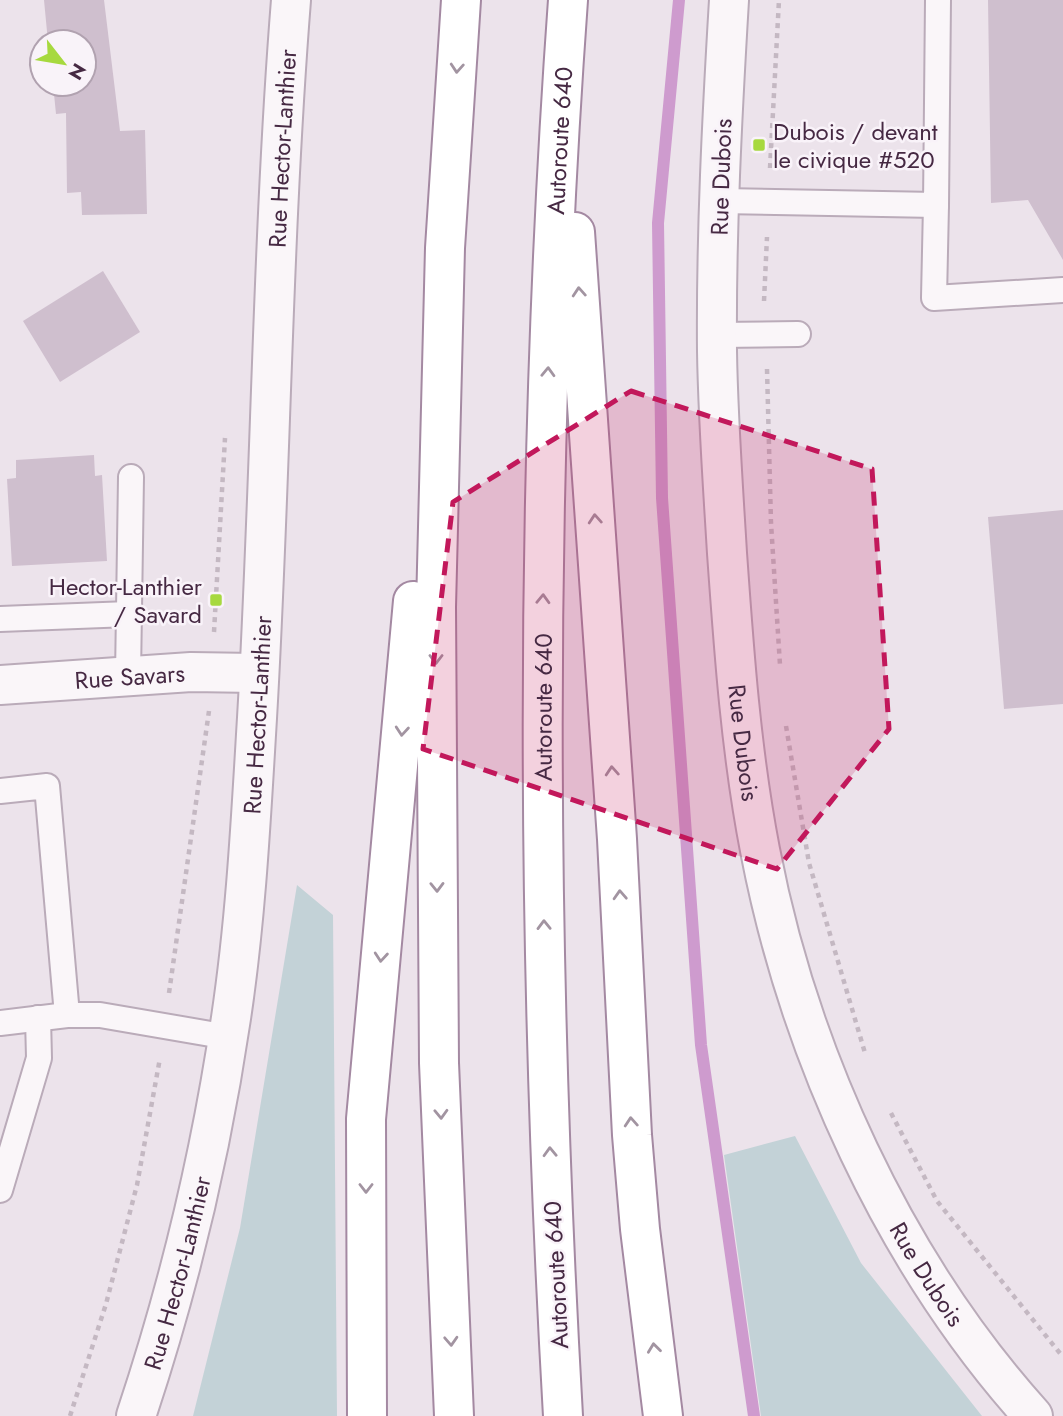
<svg xmlns="http://www.w3.org/2000/svg" width="1063" height="1416" font-family="Jost,sans-serif">
<style>
.green{fill:#c3d2d7}
.lines{fill:none;stroke-linecap:round;stroke-linejoin:round}
.stream{stroke:#ce9bce;stroke-width:12}
.building{fill:#cfbfce}
.service-casing{stroke:#baabb9;stroke-width:28}
.minor-casing{stroke:#baabb9;stroke-width:42}
.tertiary-casing{stroke:#baabb9;stroke-width:42}
.motorway-casing{stroke:#a489a2;stroke-width:42}
.path{stroke:#c4b8c2;stroke-width:4.5;stroke-dasharray:5 5;stroke-linecap:butt}
.service{stroke:#faf6f9;stroke-width:24}
.minor{stroke:#faf6f9;stroke-width:38}
.tertiary{stroke:#faf6f9;stroke-width:38}
.motorway{stroke:#fff;stroke-width:38}
.oneway{stroke:#a294a1}
.marked{fill:#c2185b;fill-opacity:0.2;stroke:#c2185b;stroke-width:5;stroke-dasharray:14 9;stroke-linejoin:round}
.poi-dot{fill:#a7d93f;stroke:#f9f3f9;stroke-width:2.5}
.labels{text-anchor:middle;dominant-baseline:central;stroke-width:5;stroke-linejoin:round;paint-order:stroke}
.poi-label{font-size:24px;fill:#462943;stroke:#f9f3f9;text-anchor:start}
.street-label{font-size:24px;fill:#462943;stroke:#f9f3f9}
</style>
<rect width="100%" height="100%" fill="#ece3eb"/>
<g class="green">
<path d="M 297,885 L 333,915 L 337,1416 L 193,1416 L 240,1228 Z"/>
<path d="M 795,1136 L 861,1263 L 982,1416 L 761,1416 L 724,1155 Z"/>
</g>
<g class="lines">
<path class="stream" d="M 679,0 L 658,223 L 662,498 L 701,1045 L 754,1416"/>
</g>
<g class="building">
<path d="M 44,0 L 104,0 L 120,131 L 145,130 L 147,214 L 82,215 L 81,192 L 67,193 L 66,113 L 56,114 L 53,84 L 84,84 L 84,42 L 48,42 Z"/>
<path d="M 988,0 L 1063,0 L 1063,260 L 1028,200 L 991,203 Z"/>
<path d="M 103,271 L 140,332 L 60,382 L 23,321 Z"/>
<path d="M 94,455 L 95,476 L 102,475 L 107,561 L 12,566 L 7,479 L 16,478 L 16,460 Z"/>
<path d="M 1063,510 L 1063,704 L 1004,709 L 988,517 Z"/>
</g>
<g class="lines">
<g class="service-casing">
<g id="service">
<path d="M 720,201 L 936,205 L 938,0"/>
<path d="M 936,205 L 934,298 L 1063,290"/>
<path d="M 718,335 L 798,334"/>
<path d="M 0,619 L 129,614"/>
<path d="M 128,676 L 131,477"/>
<path d="M 0,791 L 47,786 L 67,1015"/>
<path d="M 0,1023 L 67,1015 L 100,1015 L 228,1037"/>
<path d="M 0,1190 L 39,1058 L 38,1018"/>
</g>
</g>
<g class="minor-casing">
<g id="minor">
<path id="s1" d="M 0,685 L 191,672 L 259,673"/>
</g>
</g>
<g class="tertiary-casing">
<g id="tertiary">
<path id="s2" d="M 729,0 C 722,117 716,234 717,351 C 718,419 723,486 727,553 C 734,652 741,752 760,850 C 799,1053 894,1262 1033,1416"/>
<path id="s3" d="M 136,1416 C 179,1287 211,1153 231,1018 C 246,918 251,818 257,718 C 271,479 272,239 291,0"/>
</g>
</g>
<g class="motorway-casing">
<g id="motorway">
<path d="M 575,232 L 617,839 L 632,1135 L 640,1229 L 663,1416"/>
<path d="M 367,1416 L 366,1119 L 413,601"/>
<path d="M 454,1416 L 439,1063 L 436,607 L 445,248 L 461,0"/>
<path id="s4" d="M 563,1416 C 536,944 534,471 568,0"/>
</g>
</g>
<g class="path">
<path d="M 770,168 L 779,0"/>
<path d="M 764,301 L 767,237"/>
<path d="M 767,369 L 771,523 L 780,665"/>
<path d="M 214,632 L 225,438"/>
<path d="M 786,726 L 809,863 L 865,1053"/>
<path d="M 169,993 L 209,711"/>
<path d="M 891,1113 L 937,1201 L 1063,1357"/>
<path d="M 70,1416 L 106,1304 L 137,1185 L 160,1058"/>
</g>
<use href="#service" class="service"/>
<use href="#minor" class="minor"/>
<use href="#tertiary" class="tertiary"/>
<use href="#motorway" class="motorway"/>
</g>
<defs><path id="oneway-chevron" d="M-2-3.5L2.5 0L-2 3.5" fill="none" stroke-width="1.6" stroke-linecap="round" stroke-linejoin="round" transform="scale(1.75)"/></defs>
<g class="oneway">
<use href="#oneway-chevron" transform="translate(457 68) rotate(94)"/>
<use href="#oneway-chevron" transform="translate(579 292) rotate(-94)"/>
<use href="#oneway-chevron" transform="translate(548 372) rotate(-88)"/>
<use href="#oneway-chevron" transform="translate(595 519) rotate(-94)"/>
<use href="#oneway-chevron" transform="translate(543 599) rotate(-88)"/>
<use href="#oneway-chevron" transform="translate(436 659) rotate(90)"/>
<use href="#oneway-chevron" transform="translate(402 731) rotate(95)"/>
<use href="#oneway-chevron" transform="translate(612 771) rotate(-94)"/>
<use href="#oneway-chevron" transform="translate(437 887) rotate(89)"/>
<use href="#oneway-chevron" transform="translate(620 895) rotate(-93)"/>
<use href="#oneway-chevron" transform="translate(544 925) rotate(-91)"/>
<use href="#oneway-chevron" transform="translate(381 957) rotate(95)"/>
<use href="#oneway-chevron" transform="translate(441 1114) rotate(88)"/>
<use href="#oneway-chevron" transform="translate(631 1122) rotate(-94)"/>
<use href="#oneway-chevron" transform="translate(550 1152) rotate(-92)"/>
<use href="#oneway-chevron" transform="translate(366 1188) rotate(90)"/>
<use href="#oneway-chevron" transform="translate(451 1341) rotate(87)"/>
<use href="#oneway-chevron" transform="translate(654 1348) rotate(-97)"/>
</g>
<path class="marked" d="M 631,391 L 872,469 L 889,729 L 777,869 L 423,749 L 453,502 Z"/>
<g class="poi-dot">
<rect x="752" y="138" width="14" height="14" rx="3.5"/>
<rect x="209" y="593" width="14" height="14" rx="3.5"/>
</g>
<g class="labels">
<g class="poi-label">
<text x="773" y="131">Dubois / devant<tspan x="773" dy="28">le civique #520</tspan></text>
<text x="202" y="586" text-anchor="end">Hector-Lanthier<tspan x="202" dy="28">/ Savard</tspan></text>
</g>
<g class="street-label">
<text stroke="none"><textPath href="#s4" startOffset="1276">Autoroute 640</textPath></text>
<text stroke="none"><textPath href="#s3" startOffset="1281">Rue Hector-Lanthier</textPath></text>
<text transform="translate(721 177) rotate(-88)">Rue Dubois</text>
<text stroke="none"><textPath href="#s1" startOffset="130">Rue Savars</textPath></text>
<text stroke="none"><textPath href="#s4" startOffset="709">Autoroute 640</textPath></text>
<text stroke="none"><textPath href="#s3" startOffset="714">Rue Hector-Lanthier</textPath></text>
<text stroke="none"><textPath href="#s2" startOffset="744">Rue Dubois</textPath></text>
<text stroke="none"><textPath href="#s2" startOffset="1311">Rue Dubois</textPath></text>
<text stroke="none"><textPath href="#s3" startOffset="149">Rue Hector-Lanthier</textPath></text>
<text transform="translate(556 1275) rotate(-93)">Autoroute 640</text>
</g>
</g>
<g transform="translate(63 63) rotate(121)"><circle r="33" fill="#f9f3f9" stroke="#b1a2b0" stroke-width="2"/>
<path d="M0-5L12 26L0 18L-12 26Z" fill="#a7d93f"/>
<text y="-10" font-size="19" font-weight="bold" text-anchor="middle" fill="#462943">N</text>
</g>
</svg>
